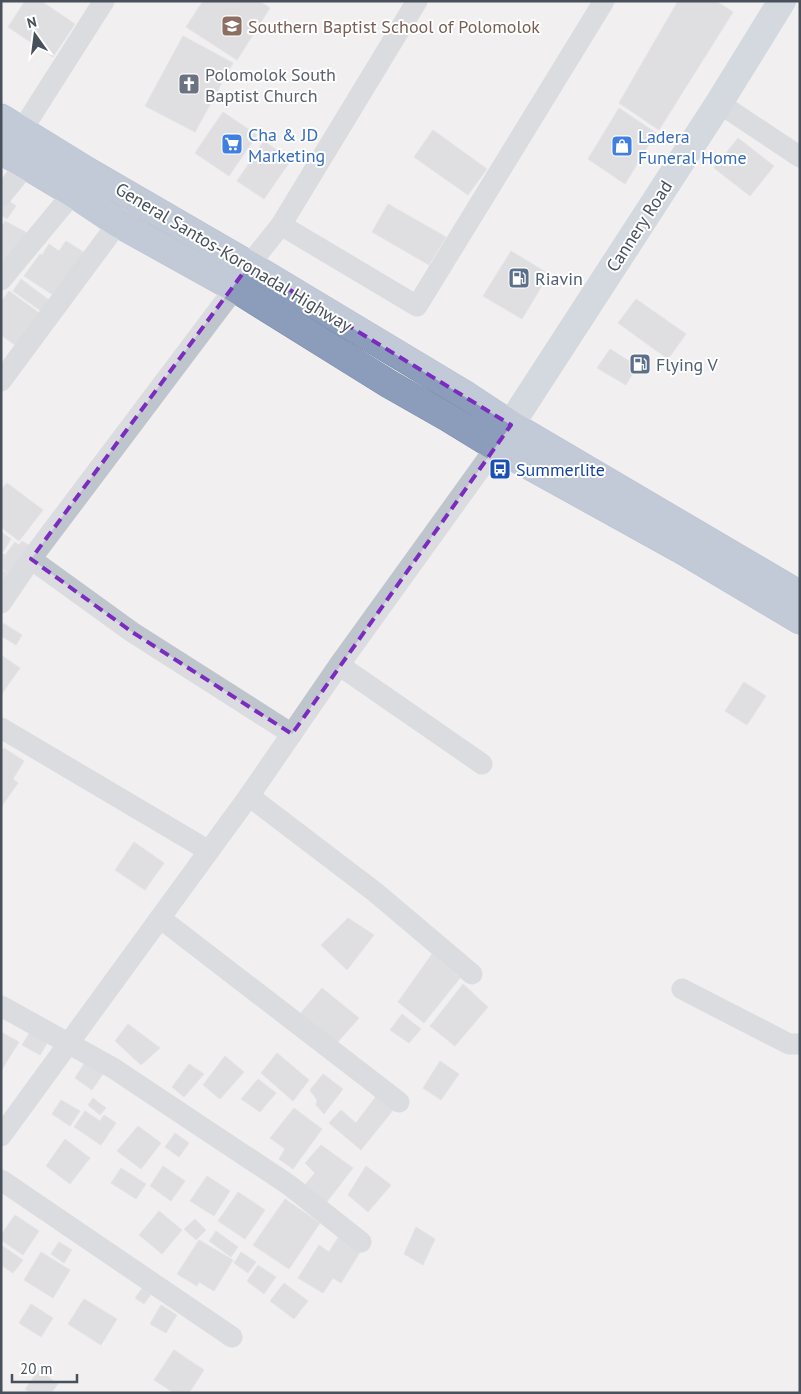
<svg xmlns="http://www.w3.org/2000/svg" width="801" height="1394" font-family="'PT Sans',sans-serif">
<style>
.building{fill:#c9cbd1;stroke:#d4d5da}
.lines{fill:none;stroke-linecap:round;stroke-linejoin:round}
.highway-casing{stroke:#7688a6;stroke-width:29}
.minor{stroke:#bec5cd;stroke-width:21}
.major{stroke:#b1bccc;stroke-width:28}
.highway{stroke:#8b9dba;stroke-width:28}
.marked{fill:none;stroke:#7b2cbf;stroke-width:4;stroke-dasharray:10 6;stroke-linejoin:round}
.labels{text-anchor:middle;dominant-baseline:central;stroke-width:4;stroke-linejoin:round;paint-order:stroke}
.education-label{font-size:18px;fill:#785e54;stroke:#fff;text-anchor:start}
.worship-label{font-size:18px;fill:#5b616d;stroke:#fff;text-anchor:start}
.shop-label{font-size:18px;fill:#366cbe;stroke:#fff;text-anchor:start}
.street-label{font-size:18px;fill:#48515b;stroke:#fff}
.service-label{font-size:18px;fill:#4e5e75;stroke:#fff;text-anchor:start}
.transit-label{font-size:18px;fill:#164399;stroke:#fff;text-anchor:start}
</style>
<rect width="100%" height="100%" fill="#f1efef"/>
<g class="building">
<path d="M 25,1 L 41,1 L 75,24 L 53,57 L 8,27 Z"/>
<path d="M 203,1 L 259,1 L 270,8 L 237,60 L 186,27 Z"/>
<path d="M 678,1 L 716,1 L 733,12 L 659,130 L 619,103 Z"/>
<path d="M 183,36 L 233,63 L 195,132 L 145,106 Z"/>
<path d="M 619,108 L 656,133 L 625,184 L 588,159 Z"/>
<path d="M 223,112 L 257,135 L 229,176 L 195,153 Z"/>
<path d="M 433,130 L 487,169 L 468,195 L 414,157 Z"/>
<path d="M 738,138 L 774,166 L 750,196 L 714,168 Z"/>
<path d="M 264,141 L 291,160 L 264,199 L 237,181 Z"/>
<path d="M 4,197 L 16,206 L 7,219 L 1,215 L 1,200 Z"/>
<path d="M 388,204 L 446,237 L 429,265 L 372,232 Z"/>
<path d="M 5,221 L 29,234 L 1,263 L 1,228 Z"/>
<path d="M 66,241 L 85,253 L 56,297 L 24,276 L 40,254 L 42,255 L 49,244 L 59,251 Z"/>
<path d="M 511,251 L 549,274 L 522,319 L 483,296 Z"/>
<path d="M 21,279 L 49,300 L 41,311 L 13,291 Z"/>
<path d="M 9,291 L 42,315 L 18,347 L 1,335 L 1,302 Z"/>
<path d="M 636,299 L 686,334 L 668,359 L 618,323 Z"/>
<path d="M 610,349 L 637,366 L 626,385 L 597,368 Z"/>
<path d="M 7,483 L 43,510 L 19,541 L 1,527 L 1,490 Z"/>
<path d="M 1,532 L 11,539 L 3,552 L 1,551 Z"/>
<path d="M 22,541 L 33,548 L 13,576 L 1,568 L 1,552 L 5,555 L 15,542 L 19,545 Z"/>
<path d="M 1,569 L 10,574 L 1,588 Z"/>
<path d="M 3,623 L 22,635 L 16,645 L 1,636 L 1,627 Z"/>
<path d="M 1,655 L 20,668 L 1,695 Z"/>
<path d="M 744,682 L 766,696 L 747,725 L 725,711 Z"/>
<path d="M 4,748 L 24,761 L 13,779 L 18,783 L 1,807 L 1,752 Z"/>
<path d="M 134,842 L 164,863 L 145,890 L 115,870 Z"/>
<path d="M 348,918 L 374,935 L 347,970 L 321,945 Z"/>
<path d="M 432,954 L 460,978 L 424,1023 L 398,1002 Z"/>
<path d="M 463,984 L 488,1007 L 455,1046 L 430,1026 Z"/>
<path d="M 322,988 L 359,1018 L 336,1044 L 299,1015 Z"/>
<path d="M 402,1014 L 421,1029 L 409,1043 L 390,1030 Z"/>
<path d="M 128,1024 L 160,1048 L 141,1065 L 115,1041 Z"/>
<path d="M 1,1032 L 19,1042 L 1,1071 Z"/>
<path d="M 30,1032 L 48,1042 L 40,1055 L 22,1045 Z"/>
<path d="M 277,1053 L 309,1080 L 293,1101 L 261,1073 Z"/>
<path d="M 225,1056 L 244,1072 L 220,1099 L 203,1085 Z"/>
<path d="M 87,1059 L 105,1071 L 92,1090 L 75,1078 Z"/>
<path d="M 440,1061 L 459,1074 L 441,1100 L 423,1088 Z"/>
<path d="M 189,1064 L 204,1074 L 184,1097 L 172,1087 Z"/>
<path d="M 323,1074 L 343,1089 L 324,1114 L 316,1105 L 317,1100 L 310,1090 Z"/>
<path d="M 258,1079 L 276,1093 L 260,1112 L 241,1099 Z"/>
<path d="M 377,1095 L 394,1109 L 361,1150 L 329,1123 L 341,1110 L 356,1123 Z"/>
<path d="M 93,1098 L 106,1108 L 100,1115 L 88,1105 Z"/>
<path d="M 61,1100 L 80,1111 L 70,1126 L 52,1114 Z"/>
<path d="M 294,1108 L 322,1129 L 293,1169 L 279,1159 L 285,1149 L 270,1138 Z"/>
<path d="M 85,1111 L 100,1121 L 104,1115 L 116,1123 L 101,1145 L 74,1127 Z"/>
<path d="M 138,1126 L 161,1143 L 141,1169 L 117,1151 Z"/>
<path d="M 175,1133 L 189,1143 L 179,1157 L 165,1147 Z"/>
<path d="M 65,1139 L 90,1158 L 70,1184 L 46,1166 Z"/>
<path d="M 321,1145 L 353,1168 L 326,1203 L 303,1187 L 315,1173 L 305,1163 Z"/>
<path d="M 163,1166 L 185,1181 L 171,1201 L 150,1186 Z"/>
<path d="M 366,1166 L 391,1185 L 368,1212 L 348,1195 Z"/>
<path d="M 121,1168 L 146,1184 L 136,1199 L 111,1183 Z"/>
<path d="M 207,1176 L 230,1191 L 214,1216 L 190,1201 Z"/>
<path d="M 238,1192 L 265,1210 L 245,1239 L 218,1221 Z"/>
<path d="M 285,1199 L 320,1223 L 289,1269 L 253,1245 Z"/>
<path d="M 159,1211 L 182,1230 L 162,1254 L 139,1235 Z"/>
<path d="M 15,1215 L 39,1231 L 23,1255 L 1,1240 L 1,1235 Z"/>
<path d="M 195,1219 L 206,1230 L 196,1240 L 184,1229 Z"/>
<path d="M 416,1227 L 435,1239 L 423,1265 L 404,1254 Z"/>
<path d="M 216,1231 L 238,1247 L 231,1257 L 209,1241 Z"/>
<path d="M 339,1236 L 362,1249 L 341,1283 L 333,1278 L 323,1293 L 298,1278 L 319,1245 L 329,1252 Z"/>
<path d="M 199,1240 L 233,1260 L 214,1291 L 199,1282 L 197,1286 L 177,1274 Z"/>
<path d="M 59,1242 L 72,1250 L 64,1263 L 51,1254 Z"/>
<path d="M 1,1245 L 23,1260 L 13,1273 L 1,1265 Z"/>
<path d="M 41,1252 L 70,1270 L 53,1298 L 24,1280 Z"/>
<path d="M 241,1252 L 256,1262 L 248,1273 L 234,1263 Z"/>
<path d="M 258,1265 L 276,1277 L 264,1294 L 247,1281 Z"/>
<path d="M 284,1283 L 308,1301 L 294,1319 L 270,1301 Z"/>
<path d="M 143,1287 L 152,1293 L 144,1304 L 135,1298 Z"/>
<path d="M 84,1299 L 117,1319 L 101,1345 L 68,1324 Z"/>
<path d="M 31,1304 L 53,1318 L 41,1337 L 19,1323 Z"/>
<path d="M 161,1305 L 177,1315 L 166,1333 L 150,1324 Z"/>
<path d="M 174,1350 L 204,1370 L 189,1393 L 174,1393 L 154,1380 Z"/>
<path d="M 39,1370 L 58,1384 L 51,1393 L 30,1393 L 25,1389 Z"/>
</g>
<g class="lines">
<g class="highway-casing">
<g id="highway">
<path d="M 1,118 L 87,171 L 249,265 L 467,396 L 511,425 L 800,595"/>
<path d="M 1,150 L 73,193 L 118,223 L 235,288 L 389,384 L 447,417 L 496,447 L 684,551 L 800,620"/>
</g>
</g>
<g class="minor">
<path d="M 719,103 L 800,157"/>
<path d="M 22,130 L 104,1"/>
<path d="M 1,196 L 36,153"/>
<path d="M 281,225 L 417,306 L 604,1"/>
<path d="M 1,280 L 73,193 L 81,181"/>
<path d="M 1,381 L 118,223"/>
<path d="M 31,559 L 132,632 L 292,734"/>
<path d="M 1,603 L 31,559 L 235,288 L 249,265 L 281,225 L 417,1"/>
<path d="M 339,665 L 482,764"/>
<path d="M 1,728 L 209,851"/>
<path d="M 249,796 L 375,892 L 472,974"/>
<path d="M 160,918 L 399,1102"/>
<path d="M 682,989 L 789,1044 L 800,1044"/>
<path d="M 1,1006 L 113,1068 L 289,1185 L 361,1242"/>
<path d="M 1,1136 L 249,796 L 339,665 L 496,447"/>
<path d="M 1,1180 L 232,1337"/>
</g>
<path class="major" d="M 498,444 L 719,103 L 782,1"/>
<use href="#highway" class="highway"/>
</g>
<path d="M0 0H801V1394H0ZM 249,265 L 511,425 L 292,734 L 132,632 L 31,559 Z" fill="#f1efef" fill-opacity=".55" fill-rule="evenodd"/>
<path class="marked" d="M 249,265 L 511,425 L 292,734 L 132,632 L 31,559 Z"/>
<defs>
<g id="school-square" transform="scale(1.125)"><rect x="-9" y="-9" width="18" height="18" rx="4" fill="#8d6e63" stroke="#fff"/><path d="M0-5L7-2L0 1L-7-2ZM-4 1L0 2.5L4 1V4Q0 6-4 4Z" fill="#fff"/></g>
<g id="church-square" transform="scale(1.125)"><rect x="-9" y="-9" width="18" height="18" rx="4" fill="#6b7280" stroke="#fff"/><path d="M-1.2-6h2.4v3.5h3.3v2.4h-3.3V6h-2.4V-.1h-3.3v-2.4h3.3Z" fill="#fff"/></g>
<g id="supermarket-square" transform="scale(1.125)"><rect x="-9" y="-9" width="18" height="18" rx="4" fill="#3f7fe0" stroke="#fff"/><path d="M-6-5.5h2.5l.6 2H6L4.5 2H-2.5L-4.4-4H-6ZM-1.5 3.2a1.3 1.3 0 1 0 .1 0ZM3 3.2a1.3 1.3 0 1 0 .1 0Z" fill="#fff"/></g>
<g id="shop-square" transform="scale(1.125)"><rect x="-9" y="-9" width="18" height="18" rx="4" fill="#3f7fe0" stroke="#fff"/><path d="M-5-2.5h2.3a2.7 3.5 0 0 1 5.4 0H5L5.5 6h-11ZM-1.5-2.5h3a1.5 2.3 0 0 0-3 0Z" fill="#fff"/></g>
<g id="fuel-square" transform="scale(1.125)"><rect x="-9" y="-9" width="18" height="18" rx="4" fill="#5c6f8a" stroke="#fff"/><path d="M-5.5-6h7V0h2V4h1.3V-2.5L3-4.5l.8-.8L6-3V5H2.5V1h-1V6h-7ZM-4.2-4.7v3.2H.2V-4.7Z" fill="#fff"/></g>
<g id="bus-square" transform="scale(1.125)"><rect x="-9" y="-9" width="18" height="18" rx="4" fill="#1a4fb4" stroke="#fff"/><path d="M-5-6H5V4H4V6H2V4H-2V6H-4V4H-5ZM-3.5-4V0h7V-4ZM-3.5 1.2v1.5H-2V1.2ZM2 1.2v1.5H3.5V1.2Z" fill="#fff"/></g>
</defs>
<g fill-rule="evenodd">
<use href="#school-square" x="232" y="26"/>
<use href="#church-square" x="189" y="84"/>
<use href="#supermarket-square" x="232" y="144"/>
<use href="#shop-square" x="622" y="146"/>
<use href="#fuel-square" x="519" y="278"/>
<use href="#fuel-square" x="640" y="364"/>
<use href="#bus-square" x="500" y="469"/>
</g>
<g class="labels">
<g class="education-label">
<text x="248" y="26">Southern Baptist School of Polomolok</text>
</g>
<g class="worship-label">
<text x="205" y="74">Polomolok South<tspan x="205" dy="21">Baptist Church</tspan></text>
</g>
<g class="shop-label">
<text x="248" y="134">Cha &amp; JD<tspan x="248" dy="21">Marketing</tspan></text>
<text x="638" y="136">Ladera<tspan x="638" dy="21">Funeral Home</tspan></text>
</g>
<g class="street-label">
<text transform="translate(639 226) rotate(-57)">Cannery Road</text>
<text transform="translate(234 257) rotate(31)">General Santos-Koronadal Highway</text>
</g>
<g class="service-label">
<text x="535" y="278">Riavin</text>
<text x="656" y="364">Flying V</text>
</g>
<g class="transit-label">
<text x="516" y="469">Summerlite</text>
</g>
</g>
<rect width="801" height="1394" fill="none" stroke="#48515b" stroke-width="5"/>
<g transform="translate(35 35) rotate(346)" stroke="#ffffff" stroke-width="4" paint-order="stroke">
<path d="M0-4L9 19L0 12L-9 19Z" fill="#48515b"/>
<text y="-8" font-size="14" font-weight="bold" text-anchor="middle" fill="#48515b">N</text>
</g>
<path d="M12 1374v8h65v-8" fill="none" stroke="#48515b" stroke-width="2.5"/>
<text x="20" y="1374" font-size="15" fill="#48515b" stroke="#ffffff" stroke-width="4" paint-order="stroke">20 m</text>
</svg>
